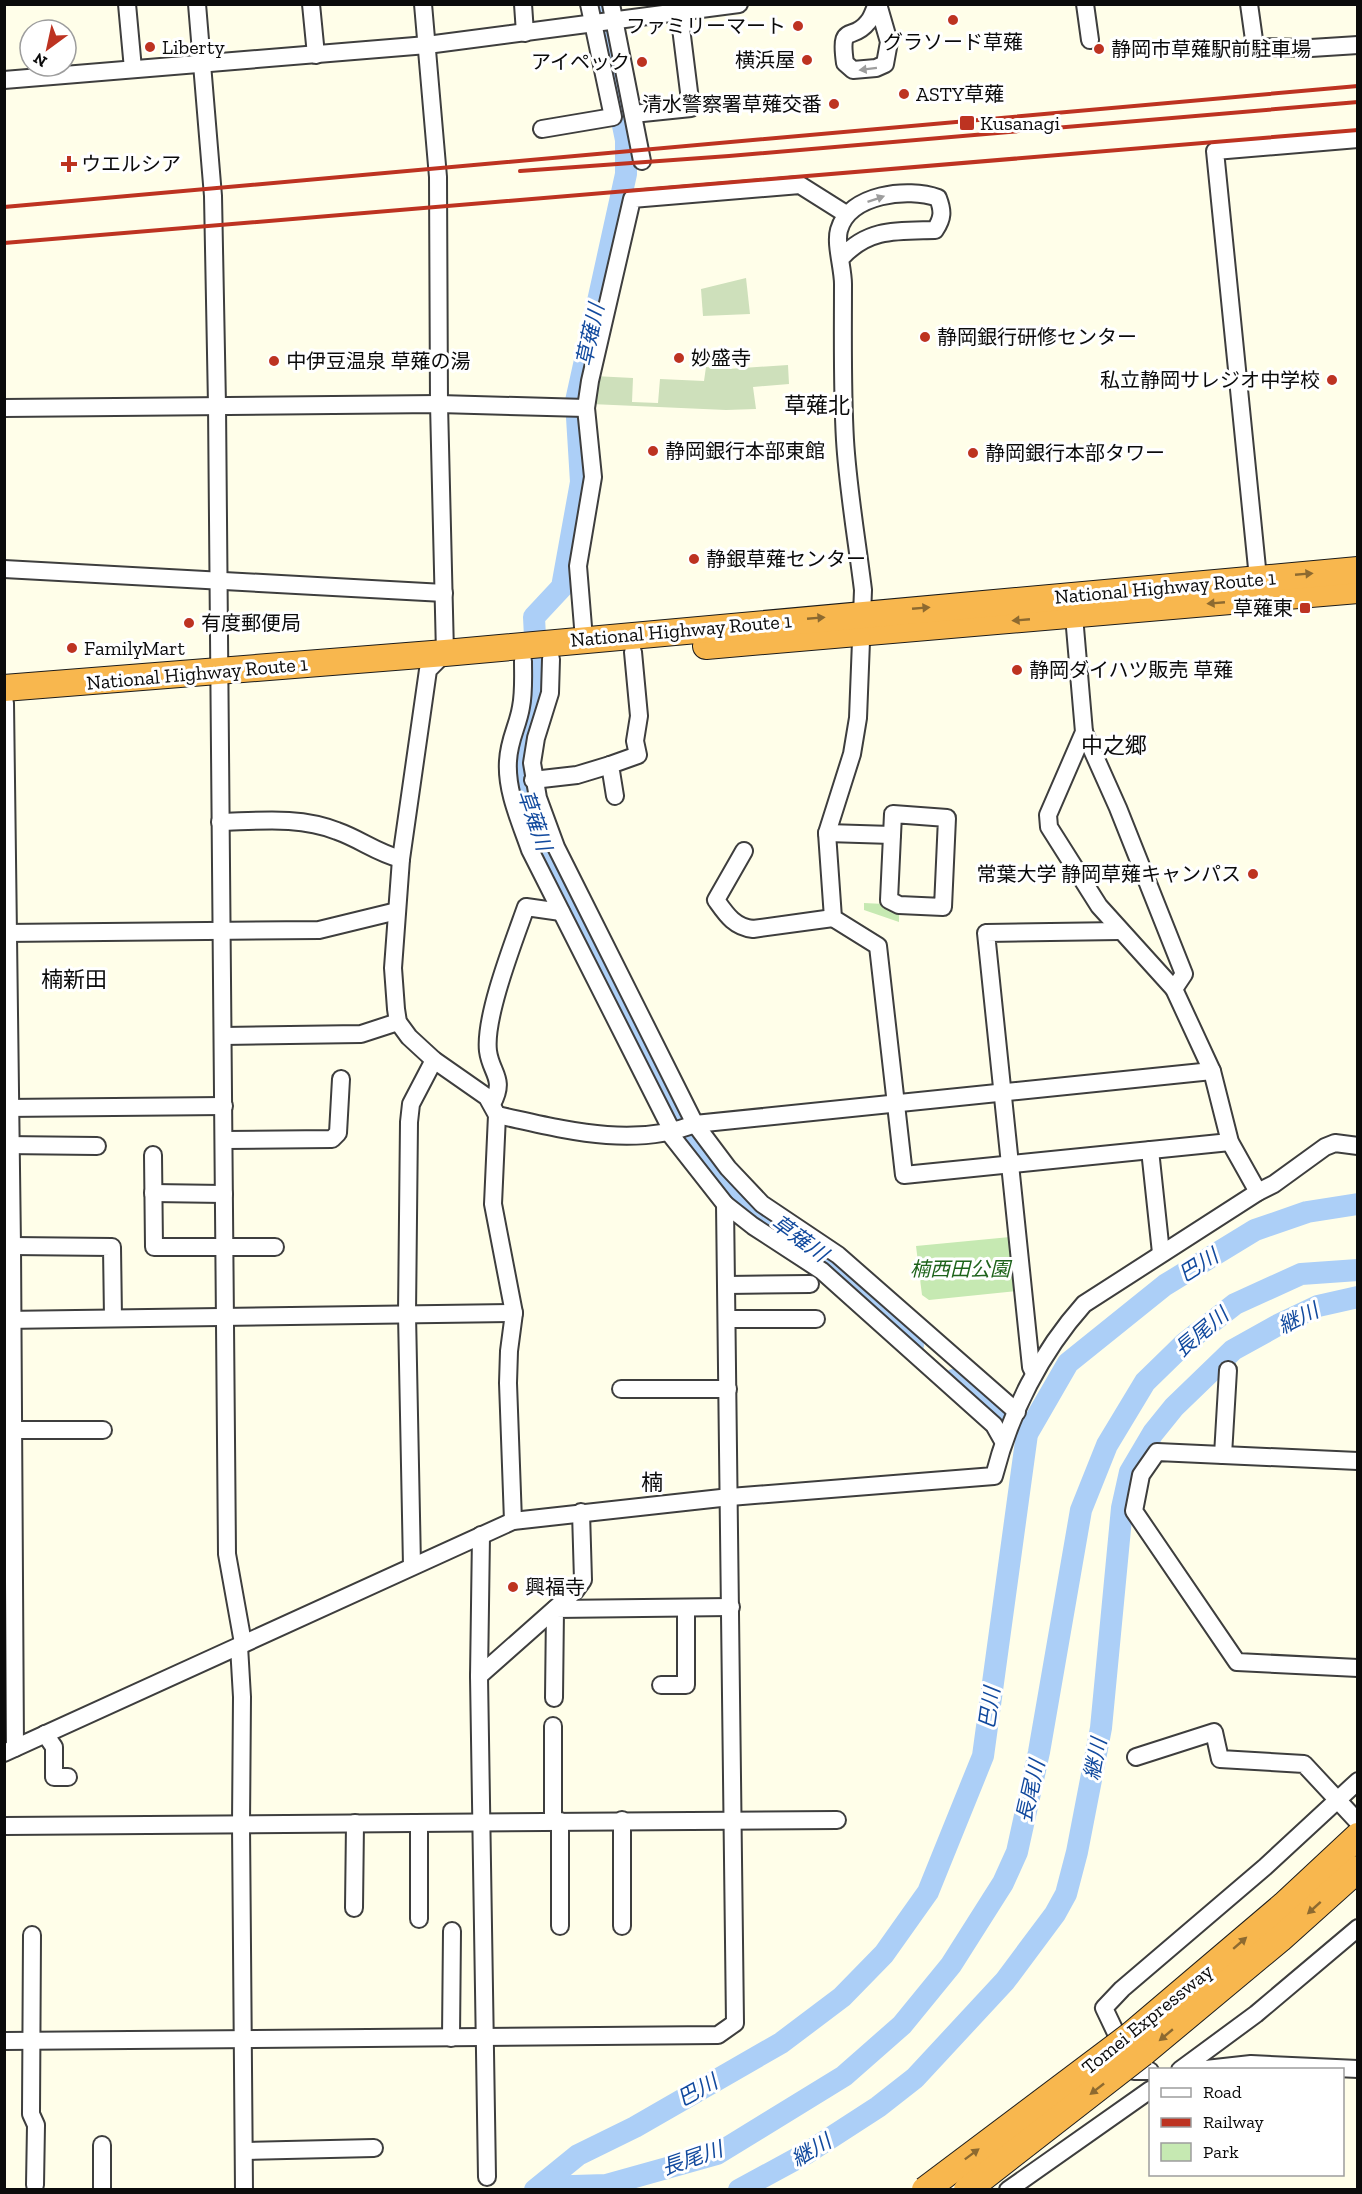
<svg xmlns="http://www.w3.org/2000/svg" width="1362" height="2194" font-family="'Zilla Slab','Noto Sans JP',serif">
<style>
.green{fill:#c6e9b2}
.cemetery{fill:#cee0bb}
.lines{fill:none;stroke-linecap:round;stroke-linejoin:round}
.river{stroke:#accff7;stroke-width:22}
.minor-casing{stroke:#3e3e3e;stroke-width:20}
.highway-casing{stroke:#1c1c1c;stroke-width:28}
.minor{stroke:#fff;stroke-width:16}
.highway{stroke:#f8b74e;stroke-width:26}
.rail{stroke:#bd3321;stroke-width:4}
.highway-bridge-casing{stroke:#1c1c1c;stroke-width:28;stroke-linecap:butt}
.highway-bridge{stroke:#f8b74e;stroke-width:26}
.oneway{fill:#9d9d9d}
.oneway2{fill:#8d6a30}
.poi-dot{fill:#bd3321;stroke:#fff;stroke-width:2}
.labels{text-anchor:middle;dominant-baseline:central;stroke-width:6;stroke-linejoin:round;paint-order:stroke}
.poi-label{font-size:20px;fill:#0b0b0b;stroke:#fff;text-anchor:start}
.street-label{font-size:20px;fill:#0b0b0b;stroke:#fff}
.park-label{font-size:20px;font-style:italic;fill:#1e631b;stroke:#fff}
.water-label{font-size:21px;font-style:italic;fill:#124a9e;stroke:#fff}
.quarter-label{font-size:22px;fill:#0b0b0b;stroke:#fff}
</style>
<rect width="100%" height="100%" fill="#fffee9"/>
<g class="green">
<path d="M 864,903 L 884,904 L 899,911 L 899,922 L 864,910 Z"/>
<path d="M 1010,1237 L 1017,1291 L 929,1300 L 922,1295 L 916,1246 Z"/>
</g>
<g class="cemetery">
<path d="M 746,278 L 750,314 L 703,316 L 701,289 Z"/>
<path d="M 788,365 L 789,384 L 753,387 L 756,409 L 726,410 L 591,404 L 594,376 L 633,378 L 632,402 L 658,403 L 660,379 L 704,381 L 706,367 L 728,369 Z"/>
</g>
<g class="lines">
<g class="river">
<path d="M 598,4 L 626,140 L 626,174 L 576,401 L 581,482 L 562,587 L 534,617 L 537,677 L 533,708 L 521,747 L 522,788 L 544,852 L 668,1099 L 693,1141 L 736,1196 L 836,1265 L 913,1345"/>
<path d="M 954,1380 L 971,1395 L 1027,1434"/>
<path d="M 541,2187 L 606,2185 L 717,2154 L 844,2076 L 902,2025 L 951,1965 L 1003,1883 L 1017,1852 L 1039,1752 L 1081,1510 L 1107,1445 L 1145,1382 L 1185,1343 L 1235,1304 L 1301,1274 L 1358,1270"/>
<path d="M 535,2190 L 578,2155 L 635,2127 L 781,2043 L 842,1997 L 884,1954 L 928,1892 L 983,1756 L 1027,1434 L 1068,1363 L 1165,1285 L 1255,1230 L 1307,1212 L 1358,1204"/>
<path d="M 739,2190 L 807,2153 L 878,2107 L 915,2078 L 1005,1981 L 1055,1914 L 1066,1894 L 1077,1852 L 1101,1728 L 1122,1508 L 1130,1472 L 1153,1433 L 1174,1407 L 1233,1350 L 1278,1325 L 1318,1306 L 1358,1297"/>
</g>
<g class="minor-casing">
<g id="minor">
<path d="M 127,4 L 133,69"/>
<path d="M 197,4 L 213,196 L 217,405 L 227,1554 L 243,1643"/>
<path d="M 311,4 L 316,55"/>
<path d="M 423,4 L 438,177 L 439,404 L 445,653 L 428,670 L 401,859 L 393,968 L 396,1009 L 398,1022 L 409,1037 L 434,1060 L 487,1097 L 497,1115 L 493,1204 L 514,1313 L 509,1351 L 508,1383 L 513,1521"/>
<path d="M 523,4 L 525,33"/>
<path d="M 611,4 L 642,161"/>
<path d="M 877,4 C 874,10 872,18 868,22 C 852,43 839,21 845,63 L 853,70 L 876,68 L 885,64 L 889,42 L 878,4"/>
<path d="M 1085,4 L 1090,40"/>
<path d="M 1249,4 L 1255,47 L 1311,48 L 1358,45"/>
<path d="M 4,80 L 427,45 L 739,4"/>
<path d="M 633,114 L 691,108 L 679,12"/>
<path d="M 542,129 L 613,117 L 589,4"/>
<path d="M 842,257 C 869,228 897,231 935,230 C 943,218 943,211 938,198 C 908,187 849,194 839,230 C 835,244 843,268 843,284 C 843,336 842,388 845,440 C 848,490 857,541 863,590 L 858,718 L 852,754 L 827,833 L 833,918 L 878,946 L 904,1175 L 1230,1142"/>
<path d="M 4,408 L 439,404 L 586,408"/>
<path d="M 4,569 L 444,593"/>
<path d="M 1258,578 L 1215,151 L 1358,139"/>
<path d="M 1074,616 L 1084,732 L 1048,815 L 1049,827 L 1099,906 L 1174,989 L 1212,1071 L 1230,1142 L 1258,1192"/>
<path d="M 584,639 L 578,566 L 593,477 L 586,408 L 590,381 L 632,199 L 800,185 L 846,214"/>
<path d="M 551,659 L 550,693 L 536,738 L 532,763 L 538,798 L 556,847 L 695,1124 L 728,1168 L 762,1204 L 838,1255 L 1017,1412"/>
<path d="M 523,661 C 523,676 524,692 521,707 C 518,726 509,739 508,761 C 506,791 520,821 530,850 L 673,1133"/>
<path d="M 5,703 L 12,1246 L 15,1748"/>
<path d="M 1084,732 L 1118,808 L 1184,974 L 1174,989"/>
<path d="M 533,780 L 577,775 L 610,765"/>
<path d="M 615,796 L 610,765 L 638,755 L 635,741 L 639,716 L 633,652"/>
<path d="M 893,814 L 947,818 L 943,907 L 899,905 L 889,900 Z"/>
<path d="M 220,822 C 259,821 300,816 337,831 C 360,839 377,853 401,859"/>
<path d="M 827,833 L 892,835"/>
<path d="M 744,851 L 716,900 C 726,914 734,927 753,929 L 833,918"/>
<path d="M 4,933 L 319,930 L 397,911"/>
<path d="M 223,1036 L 361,1034 L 398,1022"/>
<path d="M 492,1104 C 506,1078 491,1074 488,1051 C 484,1017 514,941 526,907 L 561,912"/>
<path d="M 4,1108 L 224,1106"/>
<path d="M 497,1115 C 562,1129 631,1149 695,1124 L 1212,1071"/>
<path d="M 225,1140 L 332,1139 L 338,1133 L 341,1079"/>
<path d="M 4,1145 L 97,1146"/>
<path d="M 1150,1150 L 1161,1253"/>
<path d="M 153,1155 L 154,1247 L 275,1247"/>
<path d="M 153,1193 L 224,1194"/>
<path d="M 725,1204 L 753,1226 L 822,1271 L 994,1425 L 1003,1441"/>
<path d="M 12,1246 L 112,1247 L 113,1318"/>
<path d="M 727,1285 L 810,1284"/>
<path d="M 727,1319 L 816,1319"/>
<path d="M 4,1320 L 514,1313"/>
<path d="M 1034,1373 L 1031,1367 L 986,933 L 1120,931"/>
<path d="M 621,1389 L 728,1389"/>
<path d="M 13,1430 L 103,1430"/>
<path d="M 1223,1455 L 1228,1370"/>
<path d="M 1358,1461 L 1157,1452 L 1141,1475 L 1134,1511 L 1237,1662 L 1358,1668"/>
<path d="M 481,1535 L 479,1676 L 487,2177"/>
<path d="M 412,1566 L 407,1314 L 409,1122 L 411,1104 L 434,1060"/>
<path d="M 239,1646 L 242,1697 L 241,1825 L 244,2190"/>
<path d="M 479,1676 L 575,1591 L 583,1580 L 581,1512"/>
<path d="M 661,1685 L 686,1685 L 686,1608"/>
<path d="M 554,1698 L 555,1609 L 731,1607"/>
<path d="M 45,1734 L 54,1747 L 54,1777 L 68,1777"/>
<path d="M 4,1753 L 513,1521 L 730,1497 L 994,1476 C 1010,1413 1041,1352 1084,1304 L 1258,1192 L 1274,1184 L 1325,1147 L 1335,1143 L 1358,1146"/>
<path d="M 1136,1757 L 1214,1732 L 1220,1759 L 1304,1764 L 1358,1822"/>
<path d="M 553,1821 L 553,1726"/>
<path d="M 419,1823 L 419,1919"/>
<path d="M 4,1826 L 837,1820"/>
<path d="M 354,1908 L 355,1823"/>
<path d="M 560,1926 L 560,1821"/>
<path d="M 622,1926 L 622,1820"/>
<path d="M 32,1935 L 31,2114 L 36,2125 L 35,2185"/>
<path d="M 451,2038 L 452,1931"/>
<path d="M 4,2041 L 718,2035 L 735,2023 L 725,1204 L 670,1134"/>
<path d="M 1180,2070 L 1256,2014 L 1358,1928"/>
<path d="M 1197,2070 L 1251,2064 L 1358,2069"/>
<path d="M 1150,2071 L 1134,2071 L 1104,2008 L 1122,1989 L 1265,1867 L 1358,1781"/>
<path d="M 102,2145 L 102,2190"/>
<path d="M 244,2151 L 374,2148"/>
<path d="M 1008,2190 L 1150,2090"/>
</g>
</g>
<g class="highway-casing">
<g id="highway">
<path d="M 706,646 L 1358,590"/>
<path d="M 4,688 L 445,653 L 1358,570"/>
<path d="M 1131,2035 L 1284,1905 L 1358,1836"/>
<path d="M 1143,2053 L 1280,1939 L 1358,1869"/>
</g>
</g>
<use href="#minor" class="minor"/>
<use href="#highway" class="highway"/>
<g class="rail">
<path d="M 520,171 L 729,156 L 1358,102"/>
<path d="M 4,207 L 1358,86"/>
<path d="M 4,243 L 1358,130"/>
</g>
<g class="highway-bridge-casing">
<g id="highway-bridge">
<path d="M 925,2190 L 1131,2035"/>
<path d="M 967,2190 L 1143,2053"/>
</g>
</g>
<use href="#highway-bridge" class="highway-bridge"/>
</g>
<defs><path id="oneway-solid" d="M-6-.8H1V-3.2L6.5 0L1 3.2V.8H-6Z" transform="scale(1.5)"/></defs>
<g class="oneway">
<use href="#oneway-solid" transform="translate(868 69) rotate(173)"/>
<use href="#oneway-solid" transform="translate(876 199) rotate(-19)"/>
</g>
<g class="oneway2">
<use href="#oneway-solid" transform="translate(1304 574) rotate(-5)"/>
<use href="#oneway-solid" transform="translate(1216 603) rotate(175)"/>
<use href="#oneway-solid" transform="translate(921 608) rotate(-5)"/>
<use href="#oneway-solid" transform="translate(816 618) rotate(-5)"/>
<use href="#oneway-solid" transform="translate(1021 620) rotate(175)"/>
<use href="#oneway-solid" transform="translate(1314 1908) rotate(138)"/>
<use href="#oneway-solid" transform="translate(1240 1943) rotate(-41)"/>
<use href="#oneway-solid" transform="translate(1166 2035) rotate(140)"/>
<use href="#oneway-solid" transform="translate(1097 2089) rotate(142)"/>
<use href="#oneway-solid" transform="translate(972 2154) rotate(-37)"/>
</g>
<g class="poi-dot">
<circle cx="953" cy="20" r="6"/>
<circle cx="798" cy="26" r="6"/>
<circle cx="150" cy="47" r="6"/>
<circle cx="1099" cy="49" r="6"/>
<circle cx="807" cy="60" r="6"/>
<circle cx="642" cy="62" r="6"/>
<circle cx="904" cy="94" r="6"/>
<circle cx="834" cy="104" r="6"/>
<rect x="959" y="115" width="16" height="16" rx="3"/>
<path d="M66 155h6v6h6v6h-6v6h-6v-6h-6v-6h6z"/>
<circle cx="925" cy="337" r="6"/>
<circle cx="679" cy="358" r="6"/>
<circle cx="274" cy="361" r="6"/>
<circle cx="1332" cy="380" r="6"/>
<circle cx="653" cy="451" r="6"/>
<circle cx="973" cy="453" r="6"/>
<circle cx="694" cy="559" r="6"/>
<rect x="1299" y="602" width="12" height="12" rx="3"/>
<circle cx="189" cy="623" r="6"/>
<circle cx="72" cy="648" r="6"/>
<circle cx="1017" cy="670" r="6"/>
<circle cx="1253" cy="874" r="6"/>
<circle cx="513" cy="1587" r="6"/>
</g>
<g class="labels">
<g class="poi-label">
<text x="786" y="26" text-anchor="end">ファミリーマート</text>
<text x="953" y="42" text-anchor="middle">グラソード草薙</text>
<text x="162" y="47">Liberty</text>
<text x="1111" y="49">静岡市草薙駅前駐車場</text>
<text x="795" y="60" text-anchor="end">横浜屋</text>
<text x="630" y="62" text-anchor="end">アイペック</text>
<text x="916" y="94">ASTY草薙</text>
<text x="822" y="104" text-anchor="end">清水警察署草薙交番</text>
<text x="980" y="123">Kusanagi</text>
<text x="81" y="164">ウエルシア</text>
<text x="937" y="337">静岡銀行研修センター</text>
<text x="691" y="358">妙盛寺</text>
<text x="286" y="361">中伊豆温泉 草薙の湯</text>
<text x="1320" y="380" text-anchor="end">私立静岡サレジオ中学校</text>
<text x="665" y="451">静岡銀行本部東館</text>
<text x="985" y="453">静岡銀行本部タワー</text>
<text x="706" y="559">静銀草薙センター</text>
<text x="1293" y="608" text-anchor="end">草薙東</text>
<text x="201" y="623">有度郵便局</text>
<text x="84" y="648">FamilyMart</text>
<text x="1029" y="670">静岡ダイハツ販売 草薙</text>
<text x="1241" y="874" text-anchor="end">常葉大学 静岡草薙キャンパス</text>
<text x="525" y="1587">興福寺</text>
</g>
<g class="street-label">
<text transform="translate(1165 587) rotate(-5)">National Highway Route 1</text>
<text transform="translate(681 630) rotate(-5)">National Highway Route 1</text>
<text transform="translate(197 673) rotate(-5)">National Highway Route 1</text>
<text transform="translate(1147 2019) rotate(-39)">Tomei Expressway</text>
</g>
<g class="park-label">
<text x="960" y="1269">楠西田公園</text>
</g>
<g class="water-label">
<text transform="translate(590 335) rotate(-78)">草薙川</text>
<text transform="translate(535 820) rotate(71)">草薙川</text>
<text transform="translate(800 1238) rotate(36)">草薙川</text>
<text transform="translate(1198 1265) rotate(-32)">巴川</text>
<text transform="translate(1298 1318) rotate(-26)">継川</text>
<text transform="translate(1201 1332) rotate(-40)">長尾川</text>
<text transform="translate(989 1708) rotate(-82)">巴川</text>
<text transform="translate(1095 1759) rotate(-79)">継川</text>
<text transform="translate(1030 1791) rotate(-77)">長尾川</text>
<text transform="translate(697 2090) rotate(-29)">巴川</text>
<text transform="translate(811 2150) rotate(-31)">継川</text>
<text transform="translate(692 2158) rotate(-19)">長尾川</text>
</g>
<g class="quarter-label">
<text x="817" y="405">草薙北</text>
<text x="1114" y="745">中之郷</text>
<text x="74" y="979">楠新田</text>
<text x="652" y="1482">楠</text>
</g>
</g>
<rect width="1362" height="2194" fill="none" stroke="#0b0b0b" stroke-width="12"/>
<rect x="1149" y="2068" width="195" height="108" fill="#ffffff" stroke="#9d9d9d" stroke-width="1.5"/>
<rect x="1161" y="2088" width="30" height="9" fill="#ffffff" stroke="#9d9d9d" stroke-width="1.5"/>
<text x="1203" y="2098" font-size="18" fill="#0b0b0b">Road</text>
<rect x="1161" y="2118" width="30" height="9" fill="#bd3321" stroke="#9d9d9d" stroke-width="1.5"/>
<text x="1203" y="2128" font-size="18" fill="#0b0b0b">Railway</text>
<rect x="1161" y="2143" width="30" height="18" fill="#c6e9b2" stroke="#9d9d9d" stroke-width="1.5"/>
<text x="1203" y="2158" font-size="18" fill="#0b0b0b">Park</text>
<g transform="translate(48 48) rotate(213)"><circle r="28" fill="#ffffff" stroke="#9d9d9d" stroke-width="1.5"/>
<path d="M0-4.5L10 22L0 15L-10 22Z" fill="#bd3321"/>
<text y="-9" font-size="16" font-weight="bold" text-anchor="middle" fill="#0b0b0b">N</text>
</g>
</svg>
